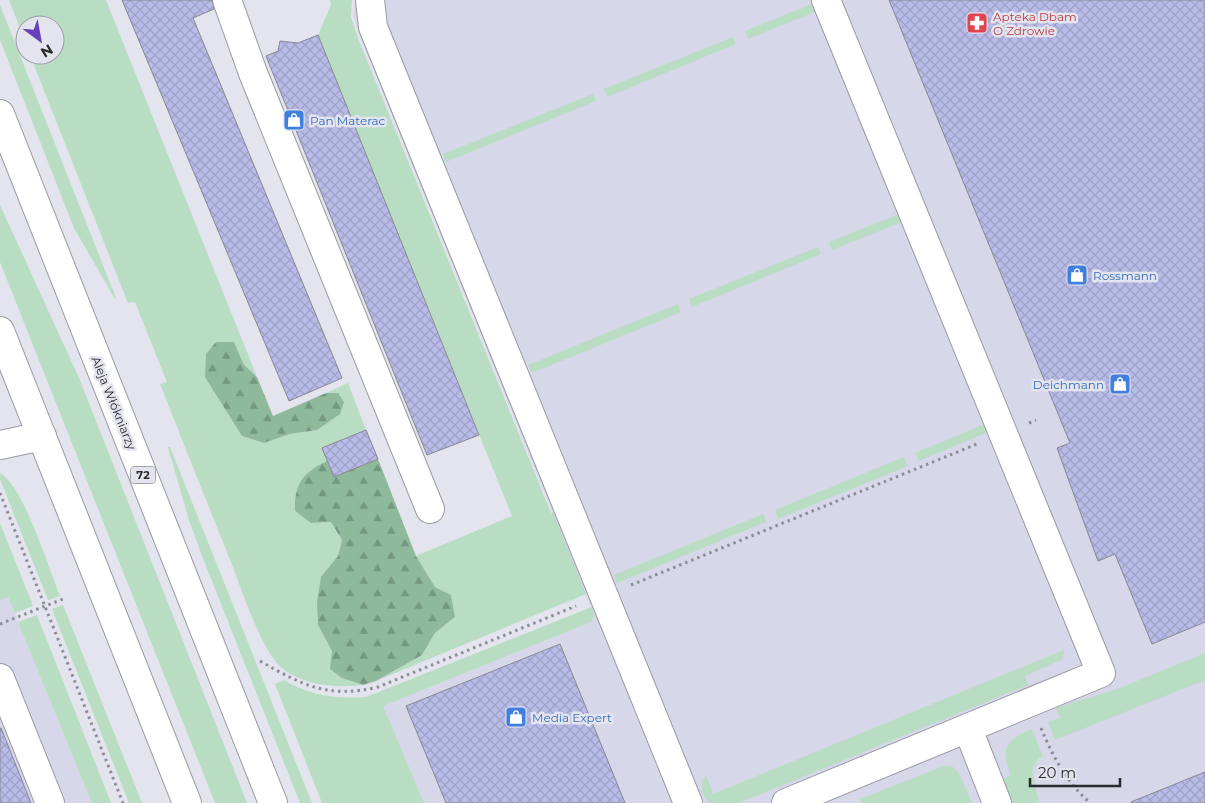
<svg xmlns="http://www.w3.org/2000/svg" width="1205" height="803" font-family="Montserrat,sans-serif">
<style>
.built{fill:#d6d7e9}
.grass{fill:#b8ddc2}
.forest{fill:url(#forest-firs)}
.building{fill:url(#building-cross-hatch);stroke:#868790}
.lines{fill:none;stroke-linecap:round;stroke-linejoin:round}
.minor-casing{stroke:#9999a3;stroke-width:30}
.major-casing{stroke:#9999a3;stroke-width:30}
.path{stroke:#8c8d95;stroke-width:3;stroke-dasharray:2.5 4;stroke-linecap:butt}
.minor{stroke:#fff;stroke-width:28}
.major{stroke:#fff;stroke-width:28}
.labels{text-anchor:middle;dominant-baseline:central;stroke-width:5;stroke-linejoin:round;paint-order:stroke}
.shield{fill:#e3e4ee;stroke:#626268;stroke-width:1}
.shield-label{font-size:11px;font-weight:bold;fill:#2a2b2f}
.health-label{font-size:12px;fill:#be3a42;stroke:#e3e4ee;text-anchor:start}
.shop-label{font-size:12px;fill:#366cbe;stroke:#e3e4ee;text-anchor:start}
.street-label{font-size:12px;fill:#2a2b2f;stroke:#e3e4ee}
</style>
<defs>
<pattern id="forest-firs" width="22" height="20" patternUnits="userSpaceOnUse" patternTransform="scale(1.25)"><rect width="22" height="20" fill="#8eb99b"/><path d="M5 1l3.5 6h-7zM16 11l3.5 6h-7z" fill="#74977f"/></pattern>
<pattern id="building-cross-hatch" width="8" height="8" patternUnits="userSpaceOnUse" patternTransform="scale(1.25)"><rect width="8" height="8" fill="#b8bbe7"/><path d="M0 0l8 8M0 8l8-8" fill="none" stroke="#9ea1c6"/></pattern>
</defs>
<rect width="100%" height="100%" fill="#e3e4ee"/>
<g class="built">
<path d="M 355,0 L 1205,0 L 1205,803 L 424,803 L 382,706 L 591,622 L 594,615 L 360,37 L 353,16 Z"/>
<path d="M 0,524 L 8,597 L 92,803 L 0,803 Z"/>
</g>
<g class="grass">
<path d="M 9,0 L 106,0 L 257,377 L 244,365 L 234,342 L 226,408 L 242,436 L 264,443 L 290,434 L 317,430 L 338,393 L 326,393 L 348,383 L 366,430 L 323,448 L 327,461 C 303,472 294,483 295,511 L 311,523 L 331,522 L 342,540 L 338,556 L 321,577 L 318,625 L 332,651 L 342,678 L 363,685 C 336,688 306,686 283,669 C 261,652 240,584 229,557 C 206,500 183,442 160,384 L 167,382 L 135,302 L 128,303 L 30,55 L 55,55 L 55,25 L 25,25 L 25,41 Z"/>
<path d="M 330,0 L 352,0 L 351,17 L 358,38 L 551,513 L 553,512 L 586,594 L 376,681 L 422,655 L 435,633 L 455,617 L 451,595 L 435,587 L 416,556 L 512,516 L 318,35 L 331,5 Z"/>
<path d="M 814,3 L 817,11 L 748,39 L 745,31 Z"/>
<path d="M 0,5 L 116,298 L 115,299 L 74,228 L 0,40 Z"/>
<path d="M 733,37 L 736,44 L 607,97 L 604,89 Z"/>
<path d="M 593,94 L 596,101 L 446,162 L 443,154 Z"/>
<path d="M 0,205 L 79,378 L 247,803 L 215,803 L 0,262 Z"/>
<path d="M 899,214 L 902,222 L 832,250 L 829,242 Z"/>
<path d="M 818,247 L 821,254 L 692,307 L 689,299 Z"/>
<path d="M 678,304 L 681,312 L 532,373 L 528,365 Z"/>
<path d="M 985,424 L 988,432 L 919,461 L 915,453 Z"/>
<path d="M 168,447 L 170,447 L 312,803 L 300,803 L 202,556 L 188,517 Z"/>
<path d="M 904,457 L 908,466 L 778,519 L 775,510 Z"/>
<path d="M 0,473 C 23,485 49,569 60,596 L 48,600 L 0,479 Z"/>
<path d="M 763,514 L 766,522 L 617,583 L 614,575 Z"/>
<path d="M 0,523 L 33,606 L 15,613 L 8,597 L 0,600 Z"/>
<path d="M 63,605 L 142,803 L 129,803 L 52,609 Z"/>
<path d="M 592,607 L 594,615 L 591,622 L 383,706 L 424,803 L 322,803 L 275,684 L 284,680 C 311,696 335,699 366,697 Z"/>
<path d="M 37,615 L 111,803 L 92,803 L 18,622 Z"/>
<path d="M 1064,650 L 1063,659 L 1025,676 L 1028,685 L 739,803 L 709,803 C 701,794 699,785 706,775 L 713,794 Z"/>
<path d="M 1205,653 L 1205,680 L 1055,740 L 1048,722 L 1060,718 L 1056,708 L 1120,688 Z"/>
<path d="M 1032,729 L 1043,757 L 1038,759 L 1032,770 L 1039,803 L 1012,803 L 1002,779 L 1011,775 C 1000,748 1005,740 1032,729 Z"/>
<path d="M 944,766 L 952,766 L 959,773 L 972,803 L 861,803 L 860,799 Z"/>
</g>
<g class="forest">
<path d="M 216,342 L 234,342 L 244,365 L 257,377 L 273,416 L 326,393 L 338,393 L 344,402 L 340,414 L 317,430 L 290,434 L 264,443 L 242,436 L 205,377 L 206,354 Z"/>
<path d="M 378,459 L 416,556 L 435,587 L 451,595 L 455,617 L 435,633 L 422,655 L 376,681 L 363,685 L 342,678 L 330,669 L 332,651 L 318,625 L 317,602 L 321,577 L 338,556 L 342,540 L 331,522 L 311,523 L 295,511 C 294,484 303,472 327,461 L 334,477 Z"/>
</g>
<g class="building">
<path d="M 122,0 L 212,0 L 214,9 L 193,18 L 342,378 L 289,401 Z"/>
<path d="M 889,0 L 1205,0 L 1205,622 L 1152,644 L 1115,554 L 1098,561 L 1057,448 L 1070,443 Z"/>
<path d="M 318,35 L 479,435 L 427,455 L 266,56 L 278,51 L 280,41 L 298,43 Z"/>
<path d="M 366,430 L 378,459 L 334,477 L 322,448 Z"/>
<path d="M 560,644 L 625,803 L 446,803 L 406,706 Z"/>
<path d="M 0,728 L 1,728 L 31,803 L 0,803 Z"/>
<path d="M 1205,772 L 1205,803 L 1132,803 L 1131,802 Z"/>
</g>
<g class="lines">
<g class="minor-casing">
<g id="minor">
<path d="M 227,0 L 253,73 L 430,509"/>
<path d="M 370,0 L 373,27 L 688,803"/>
<path d="M 0,445 L 42,436"/>
<path d="M 0,678 L 50,803"/>
<path d="M 968,729 L 997,803"/>
<path d="M 786,803 L 1101,673 L 826,0"/>
</g>
</g>
<g class="major-casing">
<g id="major">
<path d="M 0,114 L 273,803"/>
<path d="M 0,331 L 187,803"/>
</g>
</g>
<g class="path">
<path d="M 1029,423 L 1036,420"/>
<path d="M 0,493 L 123,803"/>
<path d="M 631,585 L 977,444"/>
<path d="M 0,624 L 63,599"/>
<path d="M 260,661 C 302,685 328,699 378,687 L 576,606"/>
<path d="M 1041,728 C 1054,759 1066,781 1090,803"/>
</g>
<use href="#minor" class="minor"/>
<use href="#major" class="major"/>
</g>
<defs>
<g id="pharmacy-square" transform="scale(1.125)"><rect x="-9" y="-9" width="18" height="18" rx="4" fill="#e0444e" stroke="#e3e4ee"/><path d="M-2-6h4v4h4v4h-4v4h-4v-4h-4v-4h4Z" fill="#fff"/></g>
<g id="shop-square" transform="scale(1.125)"><rect x="-9" y="-9" width="18" height="18" rx="4" fill="#3f7fe0" stroke="#e3e4ee"/><path d="M-5-2.5h2.3a2.7 3.5 0 0 1 5.4 0H5L5.5 6h-11ZM-1.5-2.5h3a1.5 2.3 0 0 0-3 0Z" fill="#fff"/></g>
</defs>
<g fill-rule="evenodd">
<use href="#pharmacy-square" x="977" y="23"/>
<use href="#shop-square" x="294" y="120"/>
<use href="#shop-square" x="1077" y="275"/>
<use href="#shop-square" x="1120" y="384"/>
<use href="#shop-square" x="516" y="717"/>
</g>
<g class="labels">
<rect class="shield" x="130.5" y="466.5" width="25" height="17" rx="4"/>
<g class="shield-label">
<text x="143" y="475">72</text>
</g>
<g class="health-label">
<text x="993" y="16">Apteka Dbam<tspan x="993" dy="14">O Zdrowie</tspan></text>
</g>
<g class="shop-label">
<text x="310" y="120">Pan Materac</text>
<text x="1093" y="275">Rossmann</text>
<text x="1104" y="384" text-anchor="end">Deichmann</text>
<text x="532" y="717">Media Expert</text>
</g>
<g class="street-label">
<text transform="translate(114 403) rotate(68)">Aleja Włókniarzy</text>
</g>
</g>
<g transform="translate(40 40) rotate(148)"><circle r="24" fill="#e3e4ee" stroke="#999aa2"/>
<path d="M0-4L9 19L0 12L-9 19Z" fill="#6541ba"/>
<text y="-8" font-size="14" font-weight="bold" text-anchor="middle" fill="#2a2b2f">N</text>
</g>
<path d="M1030 778v8h90v-8" fill="none" stroke="#2a2b2f" stroke-width="2.5"/>
<text x="1038" y="778" font-size="15" fill="#2a2b2f" stroke="#e3e4ee" stroke-width="4" paint-order="stroke">20 m</text>
</svg>
